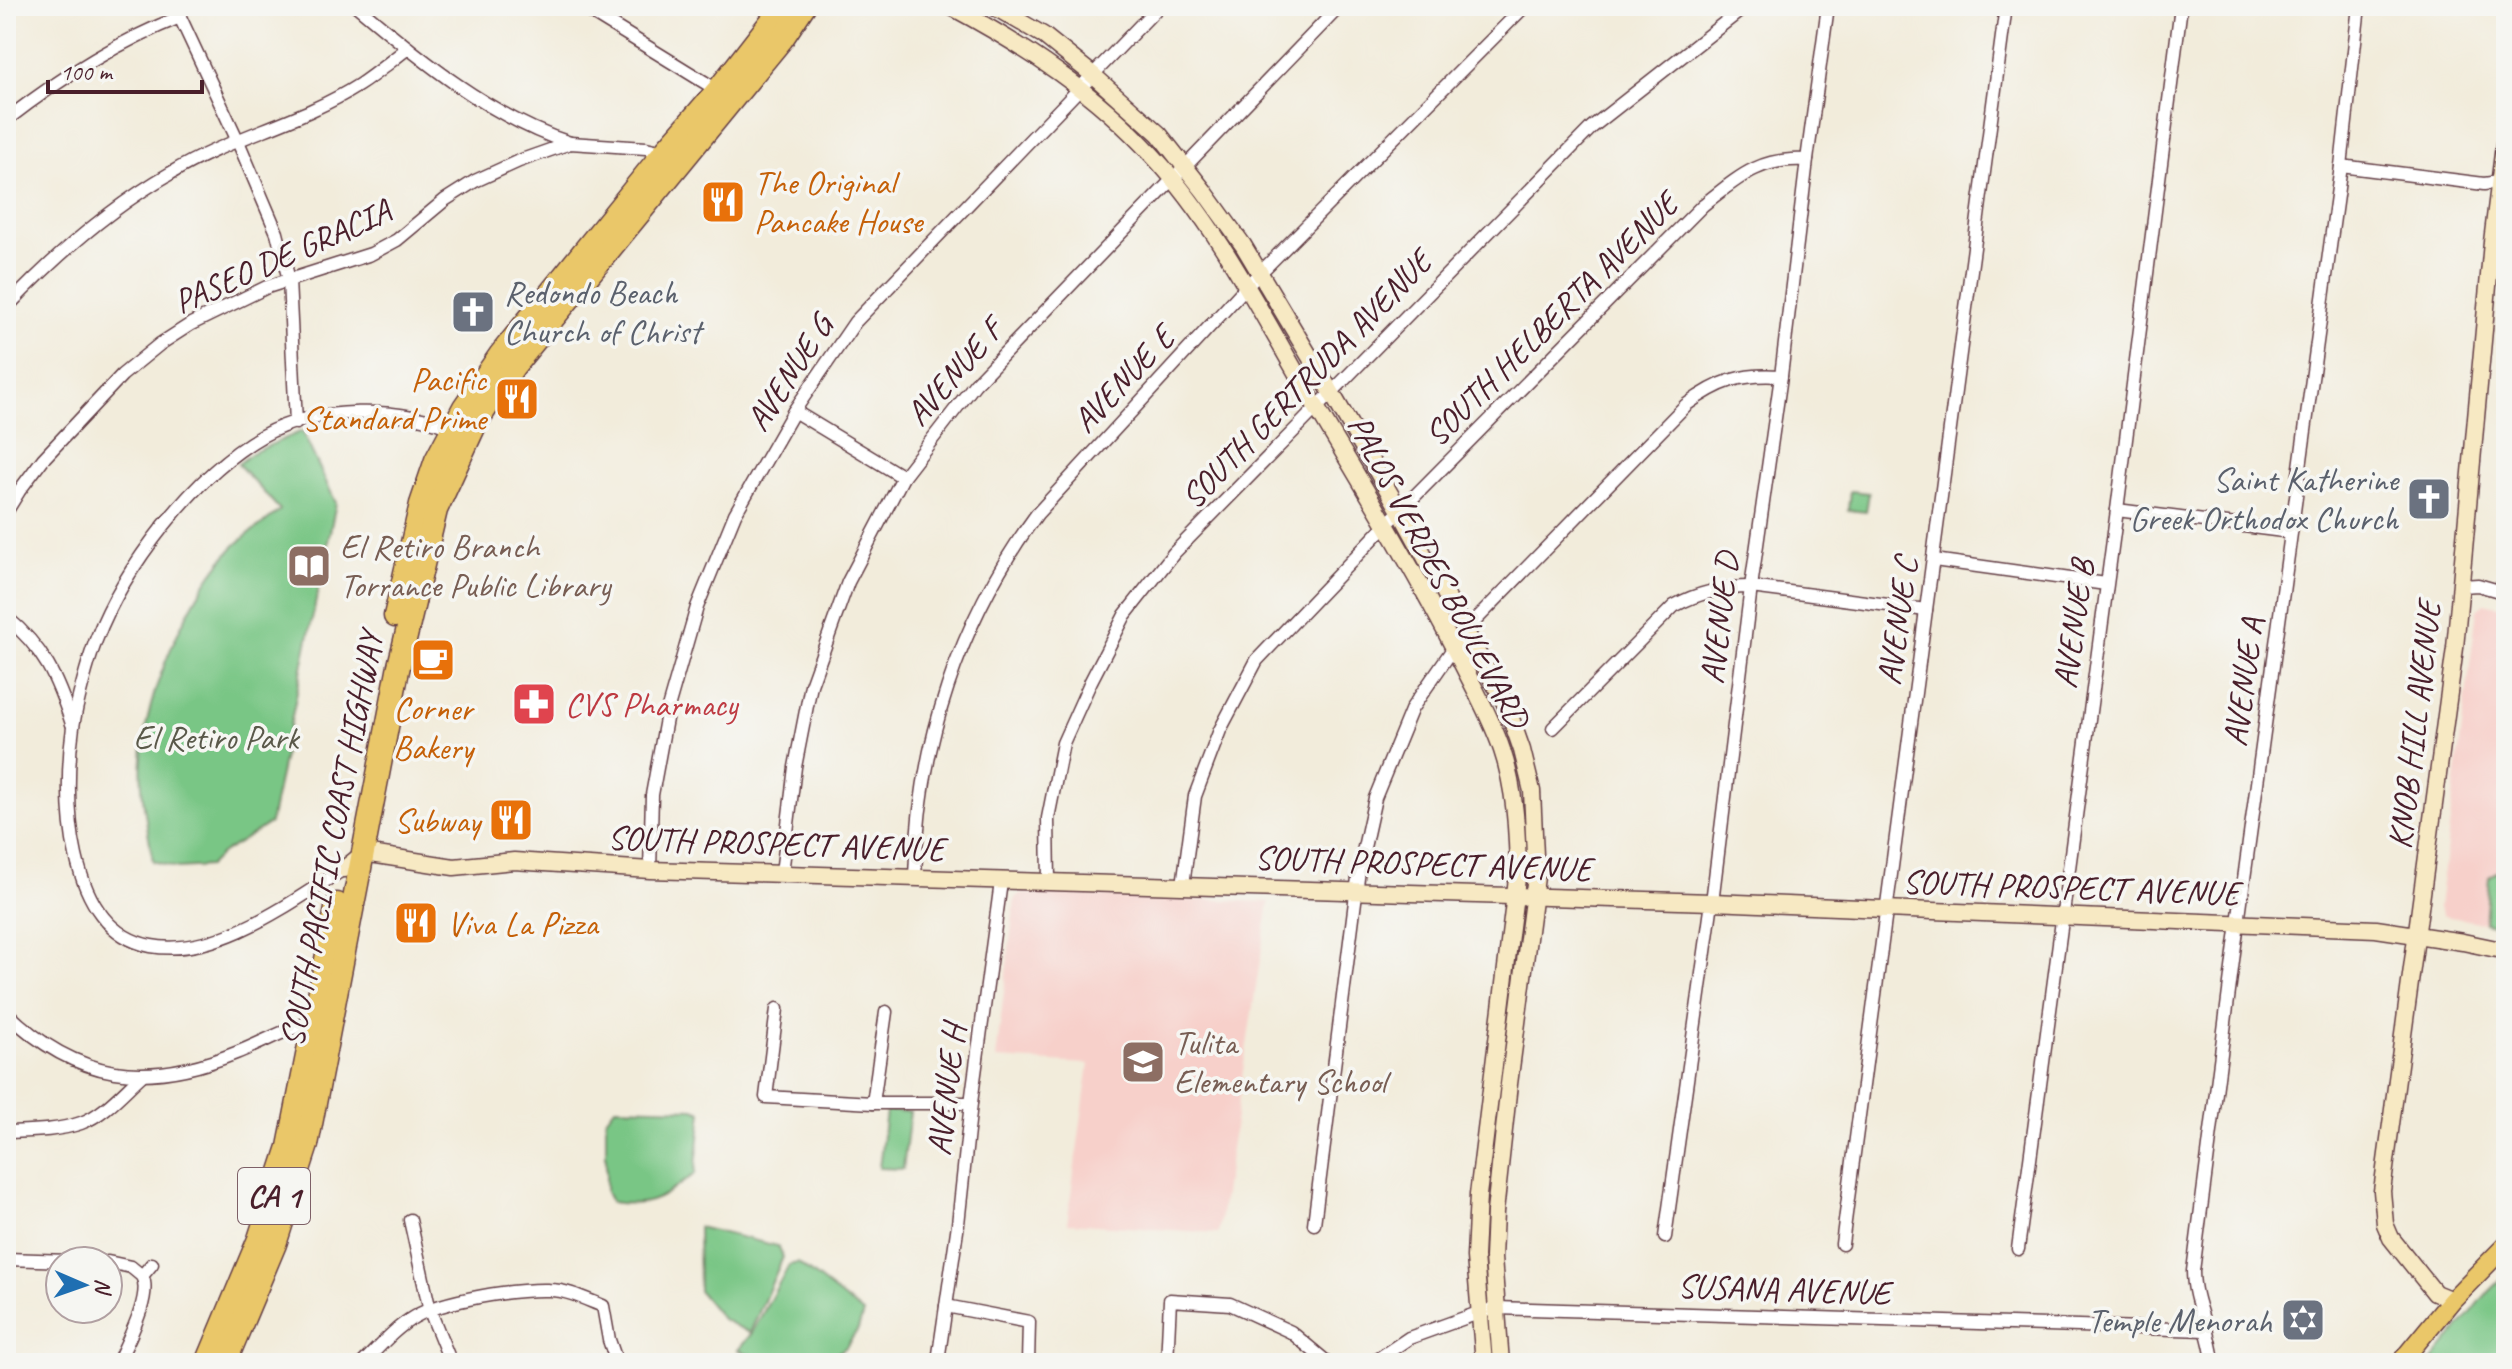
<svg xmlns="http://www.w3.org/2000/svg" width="2512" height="1369" font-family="Caveat,sans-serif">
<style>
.built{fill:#f7d0ca}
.green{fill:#79c685;stroke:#627258;stroke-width:2}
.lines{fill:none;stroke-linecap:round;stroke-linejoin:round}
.street-casing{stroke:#633e45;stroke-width:15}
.secondary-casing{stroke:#633e45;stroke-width:19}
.primary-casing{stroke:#633e45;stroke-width:21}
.highway-casing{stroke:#633e45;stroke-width:25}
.street{stroke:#fff;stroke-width:12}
.secondary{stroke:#f7e9c3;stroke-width:16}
.primary{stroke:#eac769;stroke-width:18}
.highway{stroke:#eac769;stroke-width:22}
.labels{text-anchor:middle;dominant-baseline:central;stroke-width:7;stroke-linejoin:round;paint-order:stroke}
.shield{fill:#f6f6f2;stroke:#7e6067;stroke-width:2}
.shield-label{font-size:32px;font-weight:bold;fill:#4a1f2b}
.food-label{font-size:34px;fill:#c56008;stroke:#f6f6f2;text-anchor:start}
.street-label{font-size:34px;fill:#4a1f2b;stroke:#f6f6f2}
.worship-label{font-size:34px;fill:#5b616d;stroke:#f6f6f2;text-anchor:end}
.education-label{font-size:34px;fill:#785e54;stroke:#f6f6f2;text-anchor:start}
.health-label{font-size:34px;fill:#be3a42;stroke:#f6f6f2;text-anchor:start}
.park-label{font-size:34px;fill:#5a594a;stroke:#f6f6f2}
</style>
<rect width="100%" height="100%" fill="#f6f6f2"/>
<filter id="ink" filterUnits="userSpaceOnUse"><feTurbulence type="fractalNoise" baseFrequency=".0125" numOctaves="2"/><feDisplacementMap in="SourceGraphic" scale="16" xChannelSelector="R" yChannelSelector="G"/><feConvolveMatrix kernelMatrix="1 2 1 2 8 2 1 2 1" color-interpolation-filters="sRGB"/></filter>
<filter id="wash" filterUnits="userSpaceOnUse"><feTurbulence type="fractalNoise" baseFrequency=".006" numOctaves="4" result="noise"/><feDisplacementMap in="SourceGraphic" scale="32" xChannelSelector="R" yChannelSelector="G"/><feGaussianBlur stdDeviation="1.8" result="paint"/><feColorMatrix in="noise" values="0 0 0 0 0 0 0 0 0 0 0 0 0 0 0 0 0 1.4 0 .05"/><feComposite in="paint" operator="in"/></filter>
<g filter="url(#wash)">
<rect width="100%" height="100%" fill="#f2ecdb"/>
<g class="built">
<path d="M 2484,603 L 2506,608 L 2506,865 L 2489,877 L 2485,923 L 2444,916 L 2439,907 L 2477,610 Z"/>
<path d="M 1021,893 L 1269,902 L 1218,1233 L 1067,1223 L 1089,1064 L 996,1059 L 1015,898 Z"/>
</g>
<g class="green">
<path d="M 302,431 L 336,503 L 270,823 L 221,854 L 209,866 L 178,868 L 153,861 C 148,828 139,791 142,758 C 146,692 186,602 228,553 C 242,536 264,524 280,510 L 238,464 L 252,453 Z"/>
<path d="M 1850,491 L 1869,493 L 1866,512 L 1848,510 Z"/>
<path d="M 2506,865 L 2506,929 L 2485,923 L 2489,877 Z"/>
<path d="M 615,1107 L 694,1109 L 702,1112 L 695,1174 C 661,1197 654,1208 611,1202 L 606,1192 L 606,1119 Z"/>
<path d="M 886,1111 L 910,1112 L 903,1169 L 879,1168 Z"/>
<path d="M 698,1227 L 778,1246 L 783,1257 L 750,1333 L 722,1319 L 699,1291 Z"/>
<path d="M 798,1263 L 863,1313 L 858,1329 L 846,1347 L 822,1363 L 771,1363 L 738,1350 L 752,1333 L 789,1265 Z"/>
<path d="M 2506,1275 L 2506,1363 L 2431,1363 L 2483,1298 Z"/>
</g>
</g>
<g filter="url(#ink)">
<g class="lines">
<g class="street-casing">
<g id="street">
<path d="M 178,6 L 180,17 L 237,139 L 277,233 L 289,280 L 296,423"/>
<path d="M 357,6 C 421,60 490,117 570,143"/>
<path d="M 581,6 L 722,93"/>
<path d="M 6,120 C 59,79 117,42 180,17"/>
<path d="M 2341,166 L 2484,184 L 2506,181"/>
<path d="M 6,308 C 55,256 108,209 171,173 C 230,137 301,122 359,85 C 376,74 392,60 408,48"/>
<path d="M 794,411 L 903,477"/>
<path d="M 2117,510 L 2291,532"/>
<path d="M 6,512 L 19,491 L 43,459 L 122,375 L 160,344 L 191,324 L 267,287 L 371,254 L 397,240 L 445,200 L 475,181 L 519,161 L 570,143 L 646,148 L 664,152 L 667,155"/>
<path d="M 1934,560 L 2106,584"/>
<path d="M 2462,586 L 2478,585 L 2506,593"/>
<path d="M 6,617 C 44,648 57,678 72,724"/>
<path d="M 1553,728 L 1674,606 C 1699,592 1723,587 1751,587 L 1926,610"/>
<path d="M 344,869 C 291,902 218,958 151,946 C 65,930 63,794 73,727 C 76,705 88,661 96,640 C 124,567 194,475 262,436 C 315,406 401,406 456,430"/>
<path d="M 650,870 L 652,795 L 668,708 L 697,607 L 735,514 L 794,411 L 855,322 L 1159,6"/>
<path d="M 782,873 L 795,767 L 811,685 L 848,582 L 903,477 L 975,384 L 1340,6"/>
<path d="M 915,877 C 918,746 959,620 1037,514 L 1245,288 L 1525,6"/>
<path d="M 1049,881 L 1048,818 L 1063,743 L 1091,681 L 1125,615 L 1174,553 L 1592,127 L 1746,6"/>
<path d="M 1183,885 L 1195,796 L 1220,730 L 1257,660 L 1385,526 L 1703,205 C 1739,177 1759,157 1807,160"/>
<path d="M 777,1009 L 766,1097 L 873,1103 L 971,1103"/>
<path d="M 6,1012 C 77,1081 147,1089 236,1053 C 262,1043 289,1027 315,1021"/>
<path d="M 873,1103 L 886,1012"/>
<path d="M 6,1132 C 30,1131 58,1131 81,1123 C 104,1115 124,1091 141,1076"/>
<path d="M 410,1220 L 430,1311 L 451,1363"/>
<path d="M 1314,1224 L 1359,870 L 1375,798 L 1412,708 L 1466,630 L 1686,405 C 1719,381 1741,373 1781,376"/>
<path d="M 1665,1237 L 1712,902 L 1751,587 L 1781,376 L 1807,160 L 1828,6"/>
<path d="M 1842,1244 L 2006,6"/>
<path d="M 2018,1249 L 2117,510 L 2181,6"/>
<path d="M 6,1259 L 69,1261"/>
<path d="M 108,1262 L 131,1267 L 142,1276"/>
<path d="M 946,1306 L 1029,1322 L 1028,1363"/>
<path d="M 118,1363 C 126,1343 153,1296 142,1276 L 152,1264"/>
<path d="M 363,1363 C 379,1347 394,1329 414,1317 C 443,1300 515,1289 549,1290 C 568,1290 585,1299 603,1306 L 609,1340 L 617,1363"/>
<path d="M 935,1363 L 939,1354 L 958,1224 L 971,1103 L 1001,882"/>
<path d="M 1167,1363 L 1170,1300 L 1230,1304 L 1291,1332 L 1328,1363"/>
<path d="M 1372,1363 L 1409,1338 L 1481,1312 L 1497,1308 L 2206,1330"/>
<path d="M 2213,1363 C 2211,1331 2193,1303 2193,1271 L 2235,945 L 2341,166 L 2359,6"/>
</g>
</g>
<g class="secondary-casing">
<g id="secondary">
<path d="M 950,6 C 1025,46 1096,93 1153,156 C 1220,228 1265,321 1315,405 C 1363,486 1413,567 1456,652 C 1471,682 1492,719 1502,750 C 1515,789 1517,829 1518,870 L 1478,1195 L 1475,1257 L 1484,1363"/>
<path d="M 993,6 L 1043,35 L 1093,75 L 1159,134 L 1204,191 L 1243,245 L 1331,392 L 1400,511 L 1507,707 L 1522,750 L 1532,791 L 1536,877 L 1509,1084 L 1495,1212 L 1493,1258 L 1501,1363"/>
<path d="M 344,869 L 364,853 L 454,867 L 514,861 L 650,870 L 1712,902 L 2376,929 L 2463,942 L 2506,951"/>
<path d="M 2452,1300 L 2435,1293 L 2391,1238 L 2385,1224 L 2382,1191 L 2455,648 L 2492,242 L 2506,129"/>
</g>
</g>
<g class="primary-casing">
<path id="primary" d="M 2400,1363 L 2452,1300 L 2506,1245"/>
</g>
<g class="highway-casing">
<g id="highway">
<path d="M 395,616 L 421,504 L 436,460 L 464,407 L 500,355 L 664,152 L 718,90 L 783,6"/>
<path d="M 207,1363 L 259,1239 L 289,1147 L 337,904"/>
<path d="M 225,1363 L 275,1244 L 307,1145 L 398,670 L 436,510 L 476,423 L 514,366 L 782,39 L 804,6"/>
</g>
</g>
<use href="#street" class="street"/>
<use href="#secondary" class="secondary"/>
<use href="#primary" class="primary"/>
<use href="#highway" class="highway"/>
</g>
</g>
<defs>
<g id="restaurant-square" transform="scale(2.3)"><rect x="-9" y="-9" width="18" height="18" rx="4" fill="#e8710a" stroke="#f6f6f2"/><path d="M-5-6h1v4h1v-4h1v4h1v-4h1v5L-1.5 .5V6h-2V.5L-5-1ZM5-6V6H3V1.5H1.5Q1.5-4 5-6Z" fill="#fff"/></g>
<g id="church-square" transform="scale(2.3)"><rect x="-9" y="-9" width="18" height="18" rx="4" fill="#6b7280" stroke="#f6f6f2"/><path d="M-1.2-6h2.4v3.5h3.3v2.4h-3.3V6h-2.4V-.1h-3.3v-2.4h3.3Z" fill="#fff"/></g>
<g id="library-square" transform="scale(2.3)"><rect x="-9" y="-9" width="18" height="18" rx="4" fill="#8d6e63" stroke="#f6f6f2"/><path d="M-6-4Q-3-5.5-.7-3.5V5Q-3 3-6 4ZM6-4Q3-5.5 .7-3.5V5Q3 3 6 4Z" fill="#fff"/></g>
<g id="cafe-square" transform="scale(2.3)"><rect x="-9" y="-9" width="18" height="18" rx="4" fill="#e8710a" stroke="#f6f6f2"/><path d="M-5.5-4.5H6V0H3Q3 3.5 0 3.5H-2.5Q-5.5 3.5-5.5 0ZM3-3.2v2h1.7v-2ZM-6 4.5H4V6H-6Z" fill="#fff"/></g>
<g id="pharmacy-square" transform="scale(2.3)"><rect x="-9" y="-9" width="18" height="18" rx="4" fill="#e0444e" stroke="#f6f6f2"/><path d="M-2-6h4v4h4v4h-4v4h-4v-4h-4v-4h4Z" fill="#fff"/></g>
<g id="school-square" transform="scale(2.3)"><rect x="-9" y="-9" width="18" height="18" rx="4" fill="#8d6e63" stroke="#f6f6f2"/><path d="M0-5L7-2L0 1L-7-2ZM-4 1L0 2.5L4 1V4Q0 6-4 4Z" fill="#fff"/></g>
<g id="synagogue-square" transform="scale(2.3)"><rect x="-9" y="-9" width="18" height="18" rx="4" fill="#6b7280" stroke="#f6f6f2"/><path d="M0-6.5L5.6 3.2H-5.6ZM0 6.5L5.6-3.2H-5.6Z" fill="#fff"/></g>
</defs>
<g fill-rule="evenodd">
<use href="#restaurant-square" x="723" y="202"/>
<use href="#church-square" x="473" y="312"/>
<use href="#restaurant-square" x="517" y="399"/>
<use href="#church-square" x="2429" y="499"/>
<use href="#library-square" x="309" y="566"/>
<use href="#cafe-square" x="433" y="660"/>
<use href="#pharmacy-square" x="534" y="704"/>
<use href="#restaurant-square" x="511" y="820"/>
<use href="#restaurant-square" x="416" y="923"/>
<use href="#school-square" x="1143" y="1062"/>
<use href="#synagogue-square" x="2303" y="1320"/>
</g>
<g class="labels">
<rect class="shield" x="238" y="1168" width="72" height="56" rx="6"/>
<g class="shield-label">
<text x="274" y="1196">CA 1</text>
</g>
<g class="food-label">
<text x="754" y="182">The Original<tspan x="754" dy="39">Pancake House</tspan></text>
<text x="486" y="379" text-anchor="end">Pacific<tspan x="486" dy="39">Standard Prime</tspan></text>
<text x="433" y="708" text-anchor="middle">Corner<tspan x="433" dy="39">Bakery</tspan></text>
<text x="480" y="820" text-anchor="end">Subway</text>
<text x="447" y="923">Viva La Pizza</text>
</g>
<g class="street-label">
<text transform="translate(282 256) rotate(-24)">PASEO DE GRACIA</text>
<text transform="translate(1551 319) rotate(-45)">SOUTH HELBERTA AVENUE</text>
<text transform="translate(954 372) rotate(-49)">AVENUE F</text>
<text transform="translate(789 373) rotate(-57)">AVENUE G</text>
<text transform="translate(1123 379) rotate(-47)">AVENUE E</text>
<text transform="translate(1306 379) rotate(-46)">SOUTH GERTRUDA AVENUE</text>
<text transform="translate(1439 571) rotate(62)">PALOS VERDES BOULEVARD</text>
<text transform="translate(1719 618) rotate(-83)">AVENUE D</text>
<text transform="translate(1897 621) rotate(-82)">AVENUE C</text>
<text transform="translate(2073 624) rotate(-82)">AVENUE B</text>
<text transform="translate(2243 682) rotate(-82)">AVENUE A</text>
<text transform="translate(2414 725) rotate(-83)">KNOB HILL AVENUE</text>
<text transform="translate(331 839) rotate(-79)">SOUTH PACIFIC COAST HIGHWAY</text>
<text transform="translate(776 843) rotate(2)">SOUTH PROSPECT AVENUE</text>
<text transform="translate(1423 863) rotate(2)">SOUTH PROSPECT AVENUE</text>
<text transform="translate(2071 887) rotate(2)">SOUTH PROSPECT AVENUE</text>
<text transform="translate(946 1090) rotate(-83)">AVENUE H</text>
<text transform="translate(1784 1289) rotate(2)">SUSANA AVENUE</text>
</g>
<g class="worship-label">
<text x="504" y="292" text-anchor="start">Redondo Beach<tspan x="504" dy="39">Church of Christ</tspan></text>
<text x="2398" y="479">Saint Katherine<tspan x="2398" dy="39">Greek Orthodox Church</tspan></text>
<text x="2272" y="1320">Temple Menorah</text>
</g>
<g class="education-label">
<text x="340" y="546">El Retiro Branch<tspan x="340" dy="39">Torrance Public Library</tspan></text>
<text x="1174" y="1042">Tulita<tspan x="1174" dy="39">Elementary School</tspan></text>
</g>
<g class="health-label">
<text x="565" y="704">CVS Pharmacy</text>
</g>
<g class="park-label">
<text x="216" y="737">El Retiro Park</text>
</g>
</g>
<rect width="2512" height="1369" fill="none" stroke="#f6f6f2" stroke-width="32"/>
<g transform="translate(84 1285) rotate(92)"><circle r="38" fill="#f6f6f2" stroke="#b1a0a2" stroke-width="2"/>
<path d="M0-6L14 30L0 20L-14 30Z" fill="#1f6fb2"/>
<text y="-12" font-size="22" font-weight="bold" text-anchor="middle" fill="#4a1f2b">N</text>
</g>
<path d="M48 80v12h154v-12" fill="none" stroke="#4a1f2b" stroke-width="4"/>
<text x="60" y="80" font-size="24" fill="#4a1f2b" stroke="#f6f6f2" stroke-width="6" paint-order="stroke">100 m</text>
</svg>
